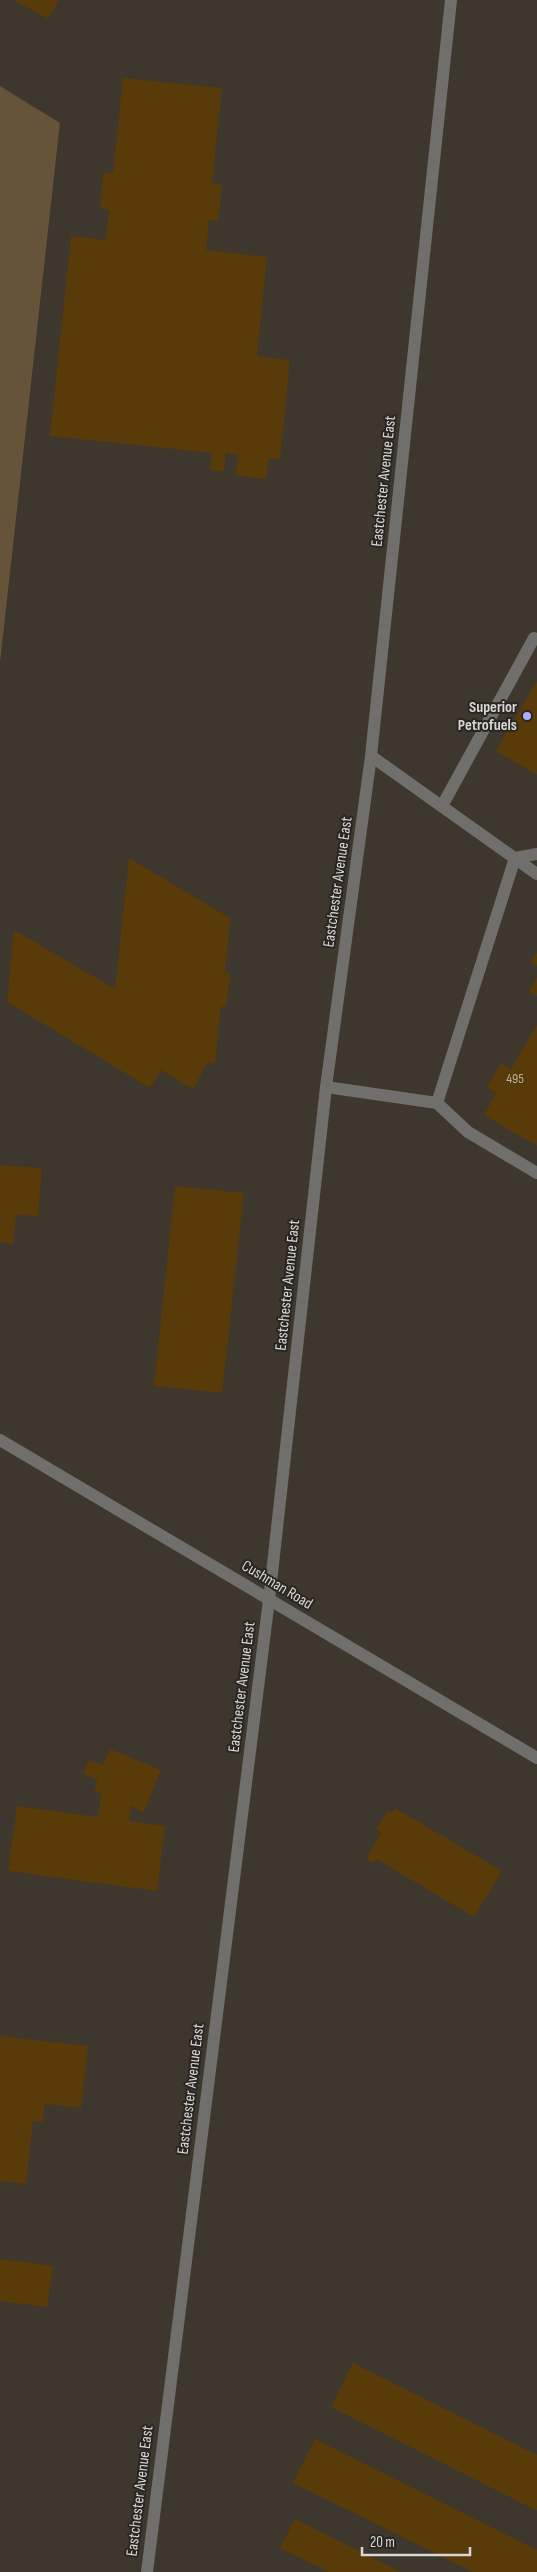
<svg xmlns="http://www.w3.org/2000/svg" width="537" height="2572" font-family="'Sofia Sans Condensed',sans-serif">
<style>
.built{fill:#3e372d}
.green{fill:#65533a}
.building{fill:#593a09}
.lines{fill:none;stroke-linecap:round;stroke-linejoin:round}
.minor{stroke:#706f6c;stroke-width:12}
.poi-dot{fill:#aeaefa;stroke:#2a2622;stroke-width:2}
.labels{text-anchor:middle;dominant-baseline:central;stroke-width:4;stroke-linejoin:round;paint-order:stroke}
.number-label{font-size:14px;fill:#b9b0a1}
.street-label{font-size:16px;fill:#d9d7d4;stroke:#2a2622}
.poi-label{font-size:16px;font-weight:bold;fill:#d9d7d4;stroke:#2a2622;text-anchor:end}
</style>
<rect width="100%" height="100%" fill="#34302c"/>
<path class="built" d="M 0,0 L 537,0 L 537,2572 L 0,2572 L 0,663 L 60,123 L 0,86 Z"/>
<path class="green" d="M 0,86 L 60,123 L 0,663 Z"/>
<g class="building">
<path d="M 14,0 L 59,0 L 48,19 Z"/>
<path d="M 123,78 L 222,88 L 212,183 L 222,184 L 218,221 L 209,220 L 206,250 L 267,257 L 257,356 L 290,360 L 280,459 L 269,458 L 266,479 L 236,475 L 238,455 L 226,453 L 224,472 L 210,470 L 212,453 L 50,436 L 71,236 L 106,240 L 109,210 L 100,208 L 103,173 L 113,173 Z"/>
<path d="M 537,681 L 537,775 L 496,751 Z"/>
<path d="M 129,858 L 230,918 L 225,973 L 230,973 L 226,1006 L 221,1007 L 215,1064 L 208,1062 L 193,1089 L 161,1070 L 150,1088 L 7,1002 L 14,930 L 115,989 Z"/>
<path d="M 537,952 L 537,966 L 531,963 Z"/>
<path d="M 537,977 L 537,996 L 529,991 Z"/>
<path d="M 537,1025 L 537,1146 L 484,1115 L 496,1093 L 487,1087 L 501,1063 L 511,1069 Z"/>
<path d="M 0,1165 L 42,1168 L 38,1216 L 16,1215 L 13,1244 L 0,1242 Z"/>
<path d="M 175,1186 L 244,1193 L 222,1393 L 154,1386 Z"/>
<path d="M 110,1749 L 161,1770 L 144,1812 L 131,1806 L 129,1821 L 165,1826 L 157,1891 L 8,1871 L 17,1806 L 98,1817 L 101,1794 L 94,1791 L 98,1780 L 83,1774 L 89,1760 L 103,1765 Z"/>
<path d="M 395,1808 L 502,1871 L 474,1917 L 376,1859 L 374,1863 L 366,1859 L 381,1833 L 376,1829 L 388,1811 L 392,1813 Z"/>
<path d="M 0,2036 L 88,2046 L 81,2108 L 45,2104 L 43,2122 L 33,2121 L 26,2184 L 0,2181 Z"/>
<path d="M 0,2259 L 53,2266 L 47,2307 L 0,2301 Z"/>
<path d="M 353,2363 L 537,2455 L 537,2511 L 331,2407 Z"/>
<path d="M 315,2439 L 537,2550 L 537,2572 L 473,2572 L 293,2483 Z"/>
<path d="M 295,2519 L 401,2572 L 328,2572 L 280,2548 Z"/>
</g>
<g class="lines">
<g class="minor">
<path d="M 371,756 L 537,874"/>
<path d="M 442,806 L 534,638"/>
<path d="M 515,858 L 537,854"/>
<path d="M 326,1087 L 437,1103 L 515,858"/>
<path d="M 437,1103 L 468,1132 L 537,1173"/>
<path d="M 0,1440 L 537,1758"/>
<path d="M 147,2572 L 269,1600 L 326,1087 L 371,756 L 451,0"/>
</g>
</g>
<circle class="poi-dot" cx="527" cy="716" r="5"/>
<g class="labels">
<g class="number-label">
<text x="515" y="1078">495</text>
</g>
<g class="street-label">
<text transform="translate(384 481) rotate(-84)">Eastchester Avenue East</text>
<text transform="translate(338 882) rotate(-82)">Eastchester Avenue East</text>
<text transform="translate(288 1285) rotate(-84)">Eastchester Avenue East</text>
<text transform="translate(277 1585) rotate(31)">Cushman Road</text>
<text transform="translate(242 1687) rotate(-83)">Eastchester Avenue East</text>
<text transform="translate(191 2089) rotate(-83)">Eastchester Avenue East</text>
<text transform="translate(140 2491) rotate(-83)">Eastchester Avenue East</text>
</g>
<g class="poi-label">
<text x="517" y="707">Superior<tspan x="517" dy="18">Petrofuels</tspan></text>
</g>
</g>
<path d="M362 2547v8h108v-8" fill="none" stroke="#d9d7d4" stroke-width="2.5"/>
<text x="370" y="2547" font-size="15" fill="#d9d7d4" stroke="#2a2622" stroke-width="4" paint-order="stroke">20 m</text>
</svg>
